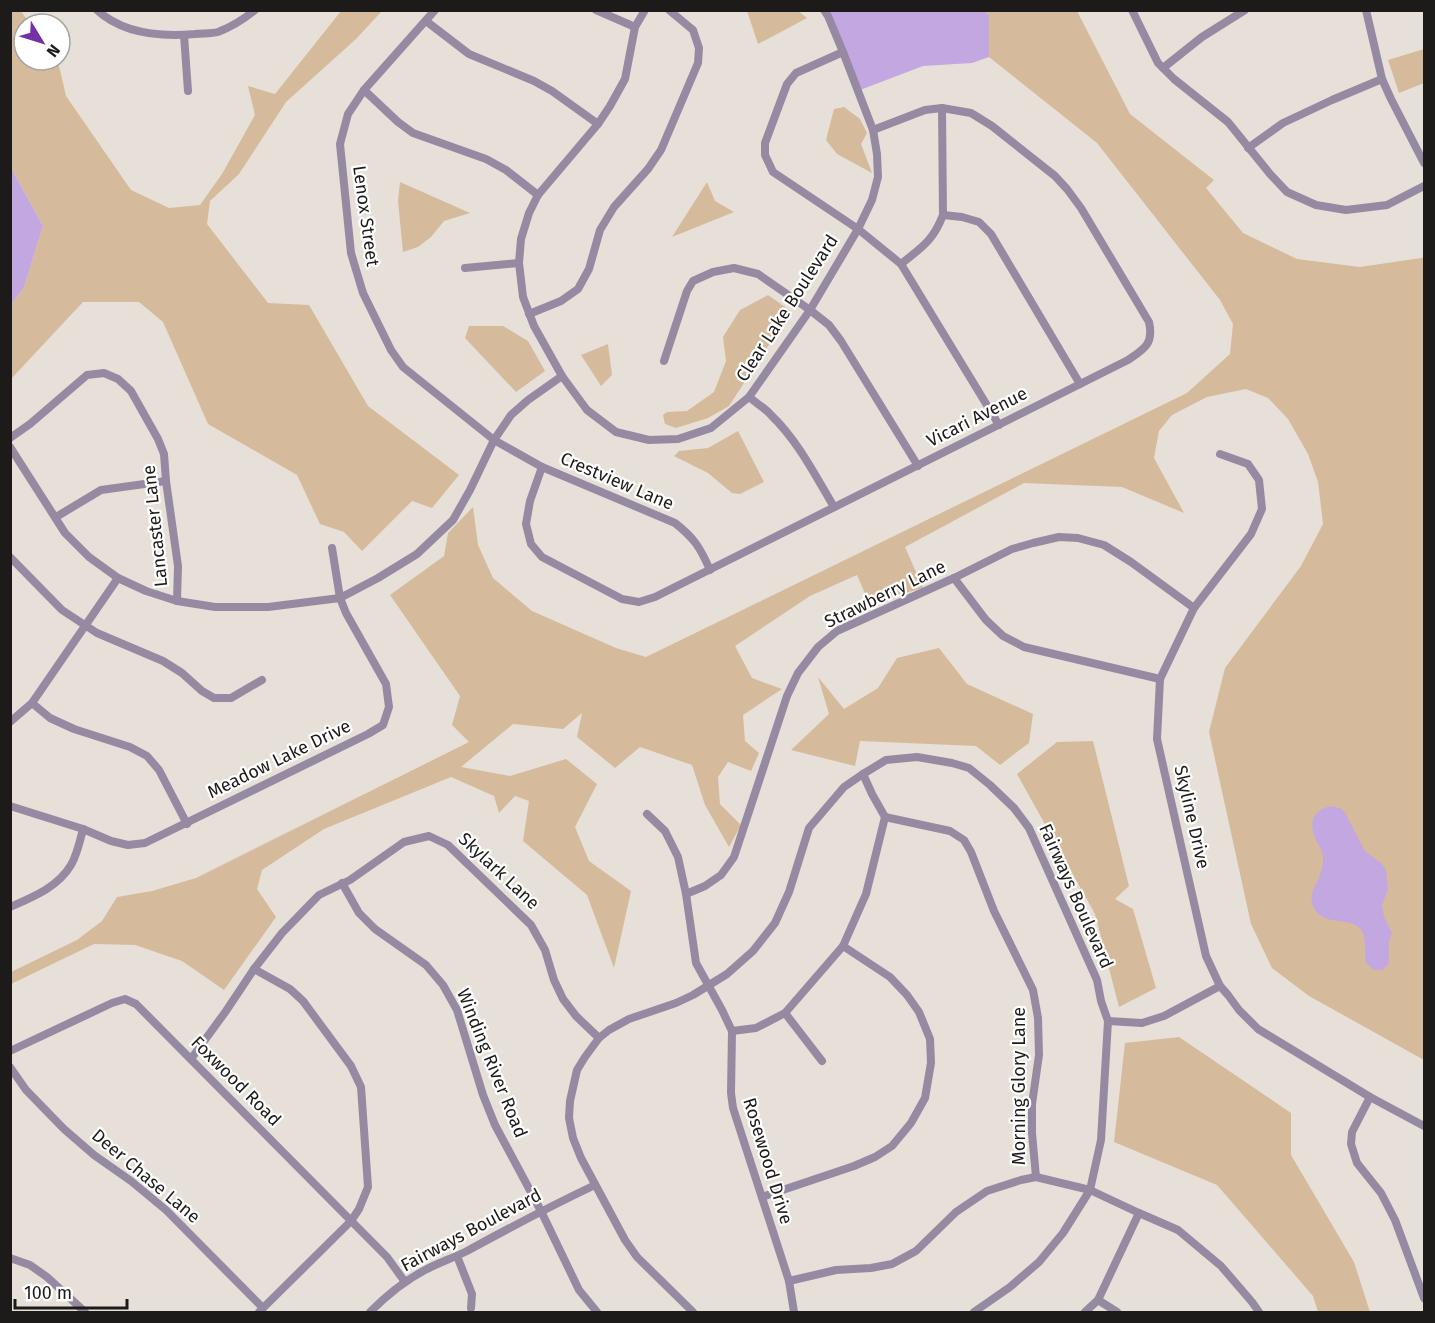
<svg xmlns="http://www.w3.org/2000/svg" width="1435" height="1323" font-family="'Fira Sans',sans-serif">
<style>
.green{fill:#d5bb9b}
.water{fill:#c3a7e1}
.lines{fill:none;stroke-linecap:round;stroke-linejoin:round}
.minor{stroke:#968aa3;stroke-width:8}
.labels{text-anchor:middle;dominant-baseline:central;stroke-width:4.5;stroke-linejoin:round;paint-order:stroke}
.street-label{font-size:18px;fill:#1d1b19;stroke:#fff}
</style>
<rect width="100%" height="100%" fill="#e6e0d9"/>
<g class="green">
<path d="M 11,11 L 21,11 L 30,24 L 24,24 L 24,60 L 55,60 L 59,66 L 66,96 L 131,190 L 169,208 L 200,205 L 222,174 L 255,115 L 248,86 L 275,94 L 341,11 L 382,11 L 356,39 L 286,102 L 239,174 L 210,201 L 207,224 L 268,303 L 309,305 L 368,406 L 459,475 L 432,508 L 412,501 L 362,551 L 344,532 L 320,524 L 297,475 L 208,424 L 163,322 L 139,302 L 83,302 L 11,379 L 11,305 L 24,287 L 43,226 L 11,168 Z"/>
<path d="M 747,11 L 798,11 L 807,18 L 758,44 Z"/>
<path d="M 985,11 L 1077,11 L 1130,114 L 1214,180 L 1206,188 L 1243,233 L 1297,259 L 1360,267 L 1421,258 L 1424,257 L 1424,1060 L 1309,996 L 1272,968 L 1251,924 L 1209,732 L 1225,668 L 1301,566 L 1323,524 L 1318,482 L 1308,454 L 1288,419 L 1268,398 L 1246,389 L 1207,397 L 1172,415 L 1159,431 L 1154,458 L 1184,513 L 1122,487 L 1024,483 L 905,547 L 923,588 L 869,603 L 857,575 L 810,596 L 735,646 L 752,678 L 782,689 L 743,715 L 745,741 L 759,753 L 751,771 L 728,762 L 718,777 L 720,804 L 741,825 L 729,847 L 705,805 L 692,765 L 640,747 L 615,768 L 577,737 L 582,713 L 563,729 L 513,724 L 461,767 L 510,776 L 566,759 L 597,784 L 575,827 L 589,861 L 631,891 L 614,968 L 587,895 L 523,841 L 529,801 L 515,796 L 499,813 L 494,796 L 451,777 L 324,829 L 262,870 L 257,889 L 276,917 L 224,990 L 182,961 L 135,945 L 94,944 L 11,984 L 11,972 L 77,940 L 102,921 L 117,897 L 152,891 L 196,878 L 469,742 L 452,725 L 460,696 L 390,595 L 444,556 L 448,533 L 473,507 L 478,545 L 493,578 L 532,611 L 616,648 L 646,657 L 1187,393 L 1230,354 L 1233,324 L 1220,300 L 1097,143 L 989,57 L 989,15 Z"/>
<path d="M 1424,49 L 1424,83 L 1399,93 L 1388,60 Z"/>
<path d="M 844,107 L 860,119 L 867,133 L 861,144 L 872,173 L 837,154 L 826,140 L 834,109 Z"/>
<path d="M 400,182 L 470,213 L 444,221 L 431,237 L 418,247 L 403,252 L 398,201 Z"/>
<path d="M 707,182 L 715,201 L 734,212 L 672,237 Z"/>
<path d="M 768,295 L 791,311 L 729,406 L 708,418 L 676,428 L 665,424 L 663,415 L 667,412 L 687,411 L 714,392 L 726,361 L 723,337 L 740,310 Z"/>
<path d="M 469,326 L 503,326 L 528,341 L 545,371 L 516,392 L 465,338 Z"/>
<path d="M 608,344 L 612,375 L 601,386 L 581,355 Z"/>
<path d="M 738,431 L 764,482 L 740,494 L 732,493 L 708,473 L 674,456 L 679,451 L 708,448 Z"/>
<path d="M 939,648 L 967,684 L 1033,714 L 1029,743 L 1000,765 L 976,746 L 860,741 L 855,766 L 791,750 L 829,714 L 818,677 L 844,709 L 878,688 L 897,658 Z"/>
<path d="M 1093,741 L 1129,886 L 1115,899 L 1133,909 L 1156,988 L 1119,1007 L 1095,914 L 1017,774 L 1057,742 Z"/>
<path d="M 1179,1037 L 1291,1113 L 1291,1155 L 1354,1262 L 1370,1312 L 1318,1312 L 1313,1296 L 1217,1185 L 1114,1142 L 1125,1043 Z"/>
</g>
<g class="water">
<path d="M 827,11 L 985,11 L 989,15 L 989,57 L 972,63 L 923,66 L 860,90 Z"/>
<path d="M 11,168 L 43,226 L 24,287 L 11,305 Z"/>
<path d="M 1330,806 L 1340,808 L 1344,811 L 1365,851 L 1381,863 L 1386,870 L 1388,890 L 1382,905 L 1384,917 L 1392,933 L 1389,942 L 1389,964 L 1382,970 L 1374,970 L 1366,963 C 1364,953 1367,941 1362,931 C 1352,915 1324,928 1314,908 C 1306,893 1320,882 1322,868 C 1323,865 1323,858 1323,855 C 1322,851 1319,846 1317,842 C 1309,825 1310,812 1330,806 Z"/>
</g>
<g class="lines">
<g class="minor">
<path d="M 97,10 C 123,34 161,37 195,34 C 202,33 211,34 218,32 C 231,27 244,19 255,10"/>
<path d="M 435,10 L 364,90 L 348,114 L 340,144 L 351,253 L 363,293 L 391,350 L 403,367 L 494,440 L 542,467 L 675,523 C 694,538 700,547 710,570"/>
<path d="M 596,10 L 635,27"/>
<path d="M 645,10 L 635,27 L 625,79 L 610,106 L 598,124 L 538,195 L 529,213 L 521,239 L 519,263 L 523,297 L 534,326 L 562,376 L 587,410 L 616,432 L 649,440 L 678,439 L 711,428 L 749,397 L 810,310 L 858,229 L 872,200 L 878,177 L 877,154 L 873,130 L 843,52 L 828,16 L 824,10"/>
<path d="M 1132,10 L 1158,63 L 1174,79 L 1228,122 L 1270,174 L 1287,192 L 1316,205 L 1346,210 L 1387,205 L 1424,186"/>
<path d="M 1366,10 L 1382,79 L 1391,99 L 1424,163"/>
<path d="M 426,21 L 469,54 L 534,81 L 552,91 L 598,124"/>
<path d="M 184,35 L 188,91"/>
<path d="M 843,52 L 796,73 L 787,84 L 765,143 L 765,155 L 773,172 L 858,229 L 901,264 L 999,425"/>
<path d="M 1163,68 L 1202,37 L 1245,10"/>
<path d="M 364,90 L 398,122 L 413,133 L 486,159 L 506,170 L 538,195"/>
<path d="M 1248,148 L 1283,123 L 1332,100 L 1382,79"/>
<path d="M 943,215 L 962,217 L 979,222 L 991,234 L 1080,384"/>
<path d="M 901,264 C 922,247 933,241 943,215 L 942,108"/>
<path d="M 465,268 L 519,263"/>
<path d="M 529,314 L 561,301 L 578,289 L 589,269 L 600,230 L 614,207 L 648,169 L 661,150 L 698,63 L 699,48 L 693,30 L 669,10"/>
<path d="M 664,361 L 687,291 L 693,281 L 713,272 L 734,268 L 758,274 L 810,310 L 829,325 L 841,341 L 918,466"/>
<path d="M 749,397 C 756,403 765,408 771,415 C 798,441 815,475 834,507"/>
<path d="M 10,438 L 30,424 L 87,375 L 104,373 L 118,379 L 131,391 L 158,439 L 164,454 L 166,481 L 178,566 L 177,601"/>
<path d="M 10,447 L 65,533 L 89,557 L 118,578 L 146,591 L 177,601 L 215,607 L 268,607 L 340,598 L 378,578 L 417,554 L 453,520 L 470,490 L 494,440 L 511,415 L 528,400 L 562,376"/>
<path d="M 1220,454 L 1248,464 L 1259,480 L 1262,509 L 1251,534 L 1194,608 L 1160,679 L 1157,739 L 1206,956 L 1220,986 L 1228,995 L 1239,1010 L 1258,1029 L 1370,1097 L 1424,1126"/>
<path d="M 542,467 L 530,501 L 526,524 L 531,544 L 542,557 L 622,599 L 639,602 L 655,597 L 1128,360 C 1144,349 1154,344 1149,322 L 1081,208 L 1067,189 L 1055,176 L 992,126 L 971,113 L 942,108 L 925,110 L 873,130"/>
<path d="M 56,517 L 101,490 L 166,481"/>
<path d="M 10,557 L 62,610 L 97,633 L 163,661 L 182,673 L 202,691 L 214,698 L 231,698 L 262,680"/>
<path d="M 954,578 L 986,620 L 1003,636 L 1024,647 L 1160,679"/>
<path d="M 32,703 L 50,718 L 74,729 L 130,747 L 147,756 L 159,770 L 187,824"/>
<path d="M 10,722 L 32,703 L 118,578"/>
<path d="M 10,806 L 83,829 L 111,841 L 128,845 L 145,843 L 368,734 L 383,725 L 389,707 L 386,684 L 346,613 L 340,598 L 332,548"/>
<path d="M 647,814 L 665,831 L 678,857 L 686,894 L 696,963 L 722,1010 L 732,1031 L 731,1093 L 733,1108 L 789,1281 L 794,1312"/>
<path d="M 885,817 L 950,831 L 964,840 L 971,852 L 994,911 L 1033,990 L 1038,1018 L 1039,1055 L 1032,1104 L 1032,1133 L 1036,1177"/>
<path d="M 342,883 L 359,913 L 375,929 L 426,965 L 443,985 L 457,1010 L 483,1095 L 495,1125 L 541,1211 L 579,1290 L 597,1312"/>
<path d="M 686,894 L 705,886 L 721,875 L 734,857 L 787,696 L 798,673 L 818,647 L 837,631 L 954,578 L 1012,549 L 1033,543 L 1059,537 L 1078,538 L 1104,545 L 1131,562 L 1194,608"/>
<path d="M 10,907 C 33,897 58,887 71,865 C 77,855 80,841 83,829"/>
<path d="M 254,969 L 290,989 L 303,1001 L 351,1066 L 361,1087 L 368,1187 L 359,1209 L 351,1221 L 259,1312"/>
<path d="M 785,1013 L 822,1061"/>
<path d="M 1108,1021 L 1142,1023 L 1164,1016 L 1220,986"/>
<path d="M 732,1031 L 756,1028 L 785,1013 L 843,946 L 866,894 L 885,817 L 872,794 L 863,774"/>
<path d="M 10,1051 L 112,1003 L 125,999 L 136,1004 L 387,1257 L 405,1282"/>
<path d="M 191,1059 L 226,1011 L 254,969 L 282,933 L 319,895 L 350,880 L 404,842 L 429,836 L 448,845 L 531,925 L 545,950 L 554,980 L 563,999 L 576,1016 L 599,1038"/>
<path d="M 10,1067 L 26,1090 L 64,1129 L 94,1155 L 131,1181 L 166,1210 L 263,1308"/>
<path d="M 1370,1097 L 1352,1132 L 1351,1144 L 1357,1163 L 1381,1193 L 1395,1220 L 1424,1298"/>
<path d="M 762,1197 L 854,1166 L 875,1157 L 892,1146 L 911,1123 L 925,1098 L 931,1063 L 930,1039 L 919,1012 L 907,995 L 890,977 L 843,946"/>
<path d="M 457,1256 L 472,1294 L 471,1308"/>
<path d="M 10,1258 L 30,1265 L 47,1277 L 85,1312"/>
<path d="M 789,1281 L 836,1270 L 871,1268 L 892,1264 L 916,1251 L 956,1212 L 987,1191 L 1021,1180 L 1036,1177 L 1090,1190 L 1139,1213 L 1178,1230 L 1221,1266 L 1252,1302 L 1259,1312"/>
<path d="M 1098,1300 L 1117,1312"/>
<path d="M 370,1312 C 386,1296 404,1281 425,1270 C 438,1263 453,1258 467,1251 C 509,1228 551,1206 595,1185"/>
<path d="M 693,1312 L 637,1257 L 625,1240 L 581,1158 L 573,1138 L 569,1118 L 570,1101 L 577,1070 L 585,1057 L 599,1038 L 609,1030 L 629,1019 L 676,1003 L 693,995 L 727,974 L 753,951 L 775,923 L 789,892 L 809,828 L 844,787 L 863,774 L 886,760 L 917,757 L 952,763 L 969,768 L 990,785 L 1014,808 L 1029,828 L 1097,980 L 1101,1001 L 1108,1021 L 1101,1140 L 1090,1190 L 1063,1233 L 1039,1262 L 1010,1287 L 974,1312"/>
<path d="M 1085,1312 L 1098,1300 L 1139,1213"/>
</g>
</g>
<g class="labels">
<g class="street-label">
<text transform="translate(366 216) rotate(82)">Lenox Street</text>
<text transform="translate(787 308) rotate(-57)">Clear Lake Boulevard</text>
<text transform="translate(977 417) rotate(-27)">Vicari Avenue</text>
<text transform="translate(617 481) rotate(23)">Crestview Lane</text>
<text transform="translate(155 526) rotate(-96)">Lancaster Lane</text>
<text transform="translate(885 594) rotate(-26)">Strawberry Lane</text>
<text transform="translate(279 759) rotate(-26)">Meadow Lake Drive</text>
<text transform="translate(1192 817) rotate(77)">Skyline Drive</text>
<text transform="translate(499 871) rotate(43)">Skylark Lane</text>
<text transform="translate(1076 896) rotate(66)">Fairways Boulevard</text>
<text transform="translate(492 1063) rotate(68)">Winding River Road</text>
<text transform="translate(236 1081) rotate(45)">Foxwood Road</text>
<text transform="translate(1019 1086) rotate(-90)">Morning Glory Lane</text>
<text transform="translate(768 1161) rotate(73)">Rosewood Drive</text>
<text transform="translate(146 1176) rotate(40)">Deer Chase Lane</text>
<text transform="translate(471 1230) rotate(-28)">Fairways Boulevard</text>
</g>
</g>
<rect width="1435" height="1323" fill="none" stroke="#1d1b19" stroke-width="24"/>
<g transform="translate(42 42) rotate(128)"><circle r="28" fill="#ffffff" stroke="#a5a4a3" stroke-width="1.5"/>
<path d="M0-4.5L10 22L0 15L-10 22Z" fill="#7331a5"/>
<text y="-9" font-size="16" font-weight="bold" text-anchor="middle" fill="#1d1b19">N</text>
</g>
<path d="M15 1299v9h112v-9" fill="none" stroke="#1d1b19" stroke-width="3"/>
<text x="24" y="1299" font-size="18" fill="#1d1b19" stroke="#ffffff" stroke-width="4.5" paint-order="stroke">100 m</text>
</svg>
